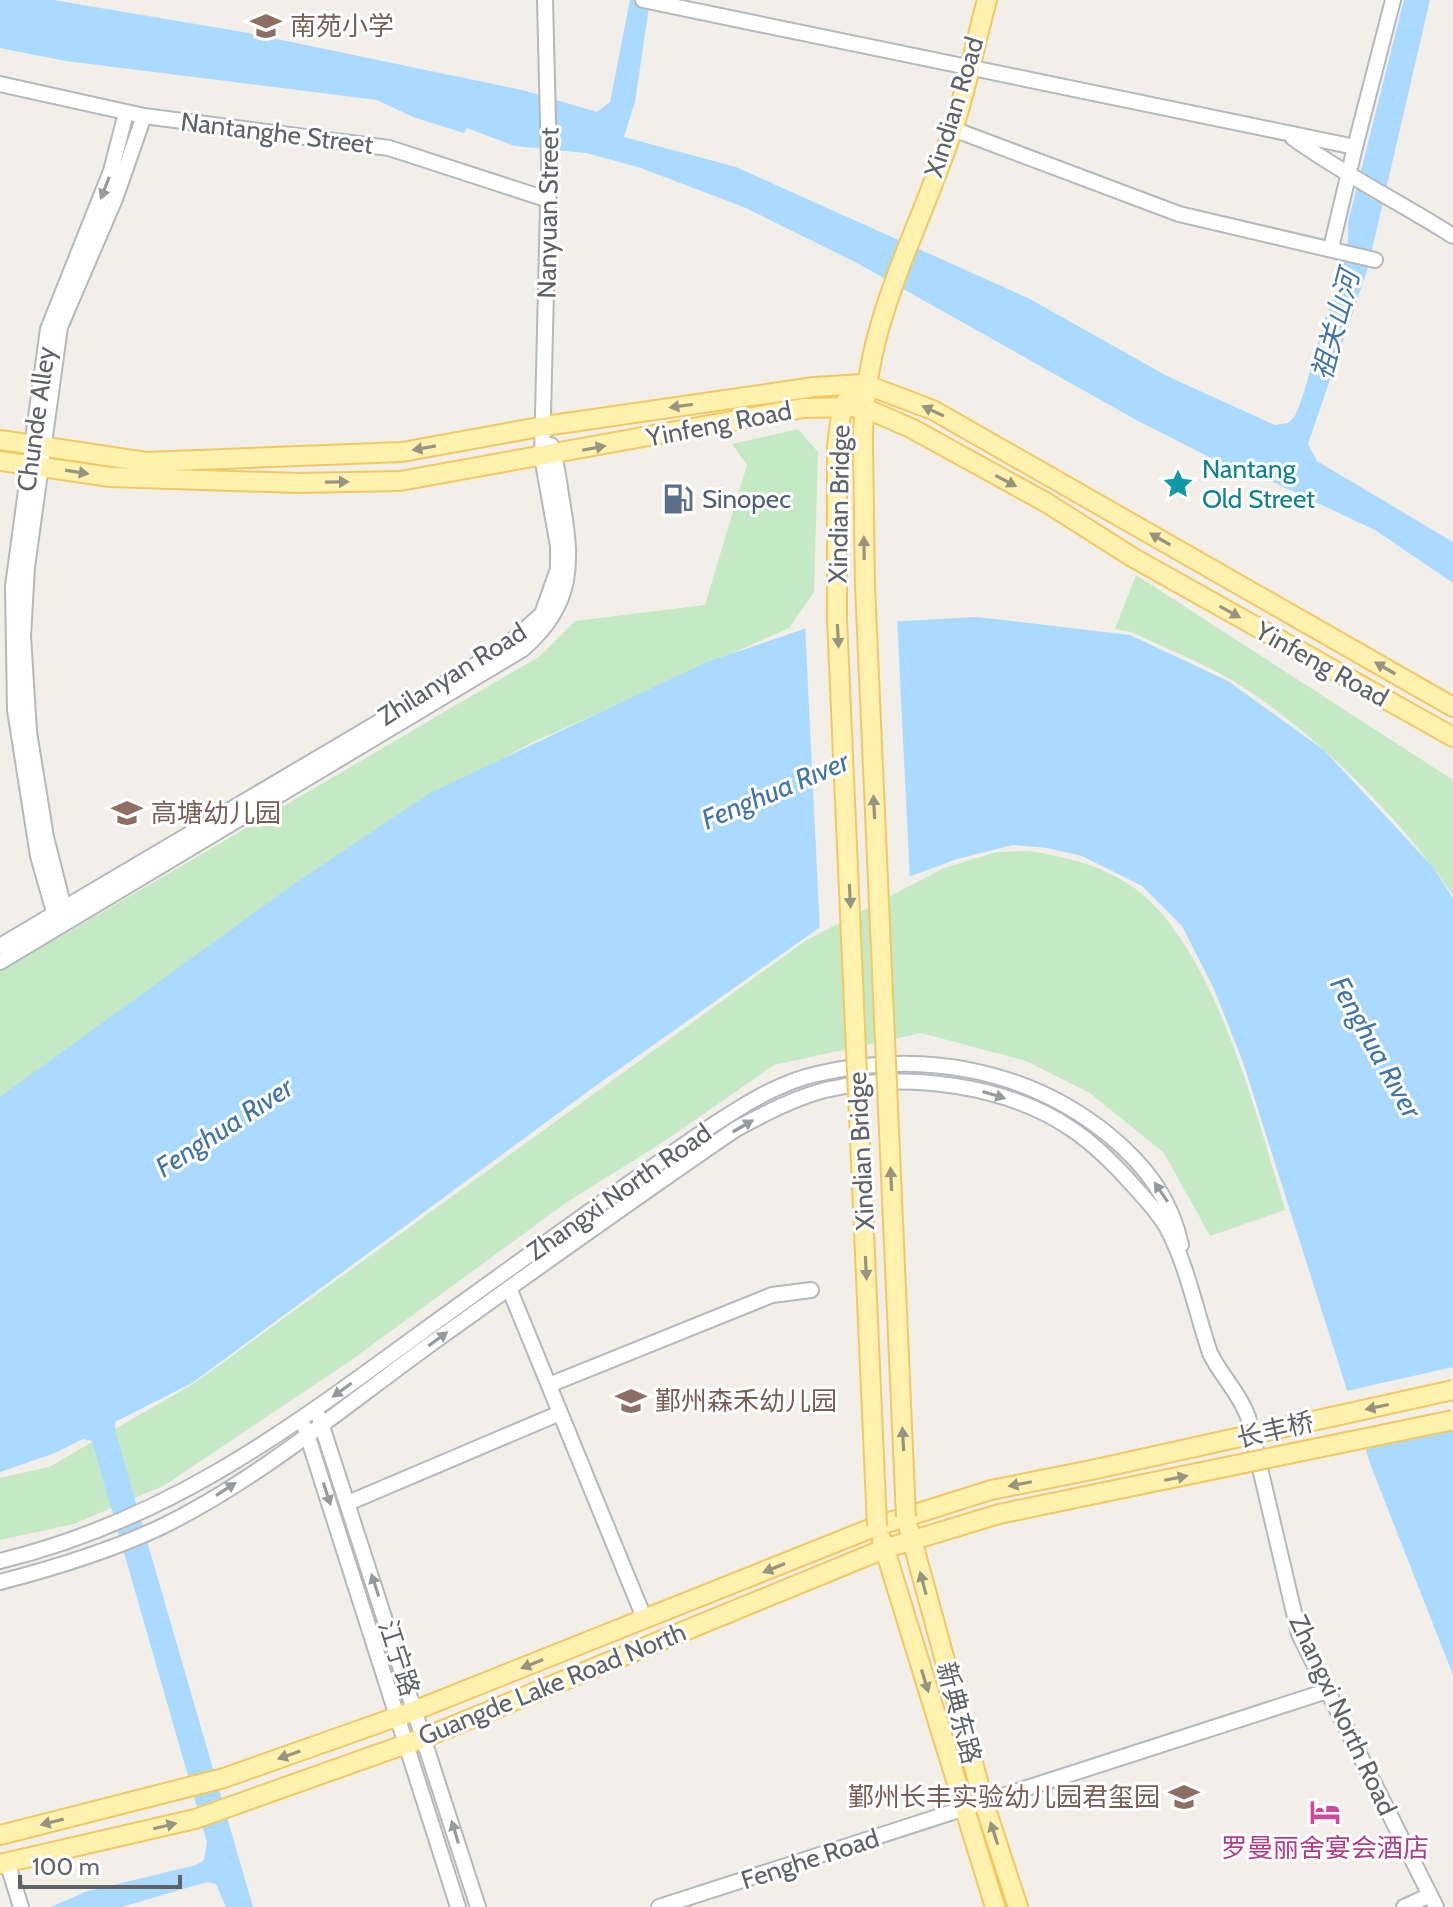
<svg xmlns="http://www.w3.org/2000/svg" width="1453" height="1907" font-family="Cabin,'Noto Sans SC',sans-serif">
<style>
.green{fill:#c5e8c5}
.water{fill:#aadaff}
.pier{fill:#f1efe8}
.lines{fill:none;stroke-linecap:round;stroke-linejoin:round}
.minor-casing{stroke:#b5b8bc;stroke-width:18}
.major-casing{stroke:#f2c960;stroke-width:22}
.minor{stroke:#fff;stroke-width:14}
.major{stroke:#fff2af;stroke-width:18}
.major-bridge-casing{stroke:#f2c960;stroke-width:22;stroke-linecap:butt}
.major-bridge{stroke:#fff2af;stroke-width:18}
.oneway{fill:#979a9d}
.oneway2{fill:#979581}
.labels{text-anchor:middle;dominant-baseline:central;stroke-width:6;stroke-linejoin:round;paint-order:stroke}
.education-label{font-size:26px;fill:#785e54;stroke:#fff;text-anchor:start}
.street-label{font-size:26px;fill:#5f6368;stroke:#fff}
.culture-label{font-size:26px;fill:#0d838f;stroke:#fff;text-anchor:start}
.service-label{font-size:26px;fill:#4e5e75;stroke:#fff;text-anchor:start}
.hotel-label{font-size:26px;fill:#b23c85;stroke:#fff}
.water-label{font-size:28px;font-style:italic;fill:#4174aa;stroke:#fff}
</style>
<rect width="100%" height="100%" fill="#f1efe8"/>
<g class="green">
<path d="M 798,429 L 818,452 L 814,592 L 789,628 L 529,744 L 391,822 L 0,1101 L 0,972 L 540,656 L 575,621 L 705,605 L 747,465 L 732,444 Z"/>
<path d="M 1136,575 L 1453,780 L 1453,895 C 1401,818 1310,727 1230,679 C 1199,661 1163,647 1131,632 L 1115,629 Z"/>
<path d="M 1029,851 C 1066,857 1101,865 1133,887 C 1214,944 1257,1117 1285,1210 L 1210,1236 L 1164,1153 L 1090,1093 L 1026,1061 L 921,1033 L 774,1065 L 660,1144 L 567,1202 L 350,1361 L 165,1485 L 74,1524 L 0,1540 L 0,1478 L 49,1467 L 193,1384 L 805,941 L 944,868 L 997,852 Z"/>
</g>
<g class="water">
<path d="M 0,0 L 53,0 L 243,32 L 522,90 L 597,112 L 610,102 L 630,0 L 650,0 L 635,102 L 624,137 L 736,167 L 1030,299 L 1167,376 L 1275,425 L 1288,423 L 1295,416 C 1308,387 1313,355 1323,325 C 1335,289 1350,261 1348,222 L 1404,0 L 1430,0 L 1367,271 L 1308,444 L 1317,461 L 1453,542 L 1453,583 L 1375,530 L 1241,467 L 1229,467 L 1138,421 L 857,263 L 746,208 L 638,167 L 586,153 L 515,146 L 467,128 L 464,133 L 413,117 L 377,100 L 66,61 L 0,48 Z"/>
<path d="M 977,617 L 1130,635 L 1228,681 L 1324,750 L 1433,867 L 1453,898 L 1453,1675 L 1371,1466 L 1243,1062 L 1214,989 L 1182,926 L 1142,886 L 1082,856 L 1047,848 L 1013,845 L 957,859 L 909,877 L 816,930 L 594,1087 L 192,1383 L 115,1422 L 116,1434 L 253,1907 L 226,1907 L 216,1884 L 207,1882 L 122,1907 L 51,1907 L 85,1892 L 196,1865 L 204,1860 L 207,1842 L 92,1441 L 83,1439 L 55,1453 L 0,1472 L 0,1097 L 294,884 L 430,793 L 707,662 L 813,626 Z"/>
</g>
<g class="pier">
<path d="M 897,617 L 910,881 L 820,932 L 805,625 Z"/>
<path d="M 1453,1367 L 1453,1428 L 1361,1448 L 1342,1392 Z"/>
</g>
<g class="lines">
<g class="minor-casing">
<g id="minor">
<path d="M 643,0 L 1355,147 L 1331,248"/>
<path d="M 0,84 L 144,116 L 389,148 L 549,200"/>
<path d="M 953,129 L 1179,214 L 1375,260"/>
<path d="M 1293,138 C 1344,175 1400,202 1453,236"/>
<path d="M 1355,147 L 1393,0"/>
<path d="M 66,916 L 46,837 L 29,732 L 23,636 L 27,567 L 60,327 L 115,199 L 144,116"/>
<path d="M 56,919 L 38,856 L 15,710 L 13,586 L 48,329 L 111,171 L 126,113"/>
<path d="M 0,946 L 504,648 L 542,614 L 558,569 L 558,546 L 542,457 L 549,163 L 545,0"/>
<path d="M 0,962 L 523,649 C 574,604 573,564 562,501 C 559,482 557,463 551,445"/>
<path d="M 509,1288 L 645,1620"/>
<path d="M 549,1385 L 772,1295 L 811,1290"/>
<path d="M 319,1417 L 478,1907"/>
<path d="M 305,1428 L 458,1907"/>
<path d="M 348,1503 L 560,1413"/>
<path d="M 0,1561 C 168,1520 285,1432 422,1332 C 519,1262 615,1192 713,1125 C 745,1104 780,1082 817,1074 C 921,1050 1027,1068 1110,1136 C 1146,1166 1171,1199 1181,1245"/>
<path d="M 0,1582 C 54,1568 110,1551 161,1527 C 257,1480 341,1409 428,1346 C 530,1273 632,1200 736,1129 C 764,1114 794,1098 825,1090 C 903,1071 1007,1084 1073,1130 C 1095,1145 1114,1164 1131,1183 C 1143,1196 1157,1211 1166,1226 C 1187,1264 1196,1312 1210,1353 C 1221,1376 1239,1392 1248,1417 L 1299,1634 L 1436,1907"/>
<path d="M 7,1862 L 21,1907"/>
<path d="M 659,1907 L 1327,1691"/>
<path d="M 1404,1907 L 1430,1895"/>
</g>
</g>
<g class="major-casing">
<g id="major">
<path d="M 0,440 L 146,462 L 402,452 L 545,426 L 814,387 L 864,384 L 933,410 L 1453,707"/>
<path d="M 837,446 L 842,406 L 851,397"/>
<path d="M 863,448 C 861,327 916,240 953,129 C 967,88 975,43 987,0"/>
<path d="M 0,461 L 110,477 L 299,483 L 400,481 L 803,408 L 862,407 L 911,428 L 1047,503 L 1132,557 L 1453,737"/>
<path d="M 909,1529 L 984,1803 L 1018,1907"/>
<path d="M 882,1540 L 995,1907"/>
<path d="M 0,1835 L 224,1778 L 416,1710 L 877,1526 L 991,1490 L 1096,1469"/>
<path d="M 0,1864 L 195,1819 L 426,1737 L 884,1549 L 999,1514 L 1100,1493"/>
</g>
</g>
<use href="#minor" class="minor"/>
<use href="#major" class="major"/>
<g class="major-bridge-casing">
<g id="major-bridge">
<path d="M 837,446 L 837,619 L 877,1526"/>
<path d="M 863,448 L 865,586 L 906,1517"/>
<path d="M 1096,1469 L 1453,1390"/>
<path d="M 1100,1493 L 1453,1420"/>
</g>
</g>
<use href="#major-bridge" class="major-bridge"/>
</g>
<defs><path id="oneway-solid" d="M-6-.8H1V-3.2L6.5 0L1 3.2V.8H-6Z" transform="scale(2)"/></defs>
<g class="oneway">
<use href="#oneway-solid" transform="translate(105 188) rotate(111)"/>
<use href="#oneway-solid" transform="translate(994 1095) rotate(17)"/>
<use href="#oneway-solid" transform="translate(743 1126) rotate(-30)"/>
<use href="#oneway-solid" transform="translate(1161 1192) rotate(-124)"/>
<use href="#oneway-solid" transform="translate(438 1339) rotate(-36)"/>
<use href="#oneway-solid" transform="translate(342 1390) rotate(144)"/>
<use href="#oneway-solid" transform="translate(226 1489) rotate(-33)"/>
<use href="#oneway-solid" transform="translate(327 1494) rotate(72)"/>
<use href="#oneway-solid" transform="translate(375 1585) rotate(-108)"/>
<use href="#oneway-solid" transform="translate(455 1832) rotate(-107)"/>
</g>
<g class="oneway2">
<use href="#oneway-solid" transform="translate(681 406) rotate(172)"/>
<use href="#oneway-solid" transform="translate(933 411) rotate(-155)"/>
<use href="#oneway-solid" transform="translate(424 448) rotate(170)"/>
<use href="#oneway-solid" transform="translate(594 448) rotate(-11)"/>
<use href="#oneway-solid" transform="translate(77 472) rotate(9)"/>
<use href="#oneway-solid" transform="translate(1006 481) rotate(28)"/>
<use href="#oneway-solid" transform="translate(337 482) rotate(-1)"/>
<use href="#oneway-solid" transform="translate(1160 539) rotate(-150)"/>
<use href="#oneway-solid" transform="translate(864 548) rotate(-91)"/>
<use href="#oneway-solid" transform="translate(1230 612) rotate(29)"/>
<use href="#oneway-solid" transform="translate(838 636) rotate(87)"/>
<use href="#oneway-solid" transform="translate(1385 668) rotate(-150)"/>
<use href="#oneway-solid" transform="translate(874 807) rotate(-93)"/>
<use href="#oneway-solid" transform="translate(850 896) rotate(87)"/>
<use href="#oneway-solid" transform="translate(891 1179) rotate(-93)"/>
<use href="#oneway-solid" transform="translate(866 1268) rotate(87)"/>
<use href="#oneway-solid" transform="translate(1377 1407) rotate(168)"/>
<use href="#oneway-solid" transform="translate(903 1439) rotate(-93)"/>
<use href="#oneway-solid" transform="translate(1176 1478) rotate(-11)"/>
<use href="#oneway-solid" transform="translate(1020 1484) rotate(169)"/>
<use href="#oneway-solid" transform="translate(774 1568) rotate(158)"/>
<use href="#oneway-solid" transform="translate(923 1583) rotate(-105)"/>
<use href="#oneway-solid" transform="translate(532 1664) rotate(158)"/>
<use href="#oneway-solid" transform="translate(925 1681) rotate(73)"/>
<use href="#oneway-solid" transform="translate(289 1755) rotate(161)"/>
<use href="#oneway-solid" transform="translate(52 1822) rotate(166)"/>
<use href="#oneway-solid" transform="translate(165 1826) rotate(-13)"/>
<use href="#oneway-solid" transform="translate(994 1833) rotate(-108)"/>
</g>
<defs>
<g id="school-bare" transform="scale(2.4)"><path d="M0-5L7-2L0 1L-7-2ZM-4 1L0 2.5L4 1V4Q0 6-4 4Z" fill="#8d6e63" stroke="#fff" stroke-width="2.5" paint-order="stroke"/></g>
<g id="sight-bare" transform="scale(2.4)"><path d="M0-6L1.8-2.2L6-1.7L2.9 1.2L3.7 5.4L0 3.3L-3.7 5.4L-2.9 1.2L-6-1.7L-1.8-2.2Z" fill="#0f9aa8" stroke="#fff" stroke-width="2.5" paint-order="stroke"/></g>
<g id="fuel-bare" transform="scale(2.4)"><path d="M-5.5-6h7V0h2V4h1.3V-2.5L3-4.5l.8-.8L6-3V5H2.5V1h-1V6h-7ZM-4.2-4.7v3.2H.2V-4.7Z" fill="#5c6f8a" stroke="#fff" stroke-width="2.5" paint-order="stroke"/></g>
<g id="hotel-bare" transform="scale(2.4)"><path d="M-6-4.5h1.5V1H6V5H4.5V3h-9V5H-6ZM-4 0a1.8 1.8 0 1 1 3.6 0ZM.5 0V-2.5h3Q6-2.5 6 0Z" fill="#d1479c" stroke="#fff" stroke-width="2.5" paint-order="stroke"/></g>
</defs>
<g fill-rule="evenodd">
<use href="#school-bare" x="266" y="26"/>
<use href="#sight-bare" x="1178" y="484"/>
<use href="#fuel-bare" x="678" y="499"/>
<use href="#school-bare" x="127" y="813"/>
<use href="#school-bare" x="631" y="1401"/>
<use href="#school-bare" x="1184" y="1797"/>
<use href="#hotel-bare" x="1325" y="1812"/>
</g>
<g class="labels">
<g class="education-label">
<text x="290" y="26">南苑小学</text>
<text x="151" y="813">高塘幼儿园</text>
<text x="655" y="1401">鄞州森禾幼儿园</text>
<text x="1160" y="1797" text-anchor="end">鄞州长丰实验幼儿园君玺园</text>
</g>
<g class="street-label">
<text transform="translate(954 107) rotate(-73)">Xindian Road</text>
<text transform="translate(277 133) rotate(7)">Nantanghe Street</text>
<text transform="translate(548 213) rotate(-89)">Nanyuan Street</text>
<text transform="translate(36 419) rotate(-82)">Chunde Alley</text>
<text transform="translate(719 424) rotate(-11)">Yinfeng Road</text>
<text transform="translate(839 504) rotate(-89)">Xindian Bridge</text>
<text transform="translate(1322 664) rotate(29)">Yinfeng Road</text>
<text transform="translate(452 674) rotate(-32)">Zhilanyan Road</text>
<text transform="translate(861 1151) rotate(-93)">Xindian Bridge</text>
<text transform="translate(619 1192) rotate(-35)">Zhangxi North Road</text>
<text transform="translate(1275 1430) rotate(-13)">长丰桥</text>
<text transform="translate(399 1658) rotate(72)">江宁路</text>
<text transform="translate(552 1684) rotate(-22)">Guangde Lake Road North</text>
<text transform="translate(959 1713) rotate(75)">新典东路</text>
<text transform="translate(1343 1715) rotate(65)">Zhangxi North Road</text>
<text transform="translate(810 1859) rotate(-18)">Fenghe Road</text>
</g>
<g class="culture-label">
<text x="1202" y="469">Nantang<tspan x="1202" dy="30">Old Street</tspan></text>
</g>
<g class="service-label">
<text x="702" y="499">Sinopec</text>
</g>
<g class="hotel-label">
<text x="1325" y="1848">罗曼丽舍宴会酒店</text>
</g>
<g class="water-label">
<text transform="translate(1335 325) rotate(-75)">祖关山河</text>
<text transform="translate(775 790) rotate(-23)">Fenghua Rıver</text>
<text transform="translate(1376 1047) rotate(61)">Fenghua Rıver</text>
<text transform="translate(224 1127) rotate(-33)">Fenghua Rıver</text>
</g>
</g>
<path d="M20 1875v12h160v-12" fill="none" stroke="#5f6368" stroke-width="4"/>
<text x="32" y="1875" font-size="24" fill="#5f6368" stroke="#ffffff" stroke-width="6" paint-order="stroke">100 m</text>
</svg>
